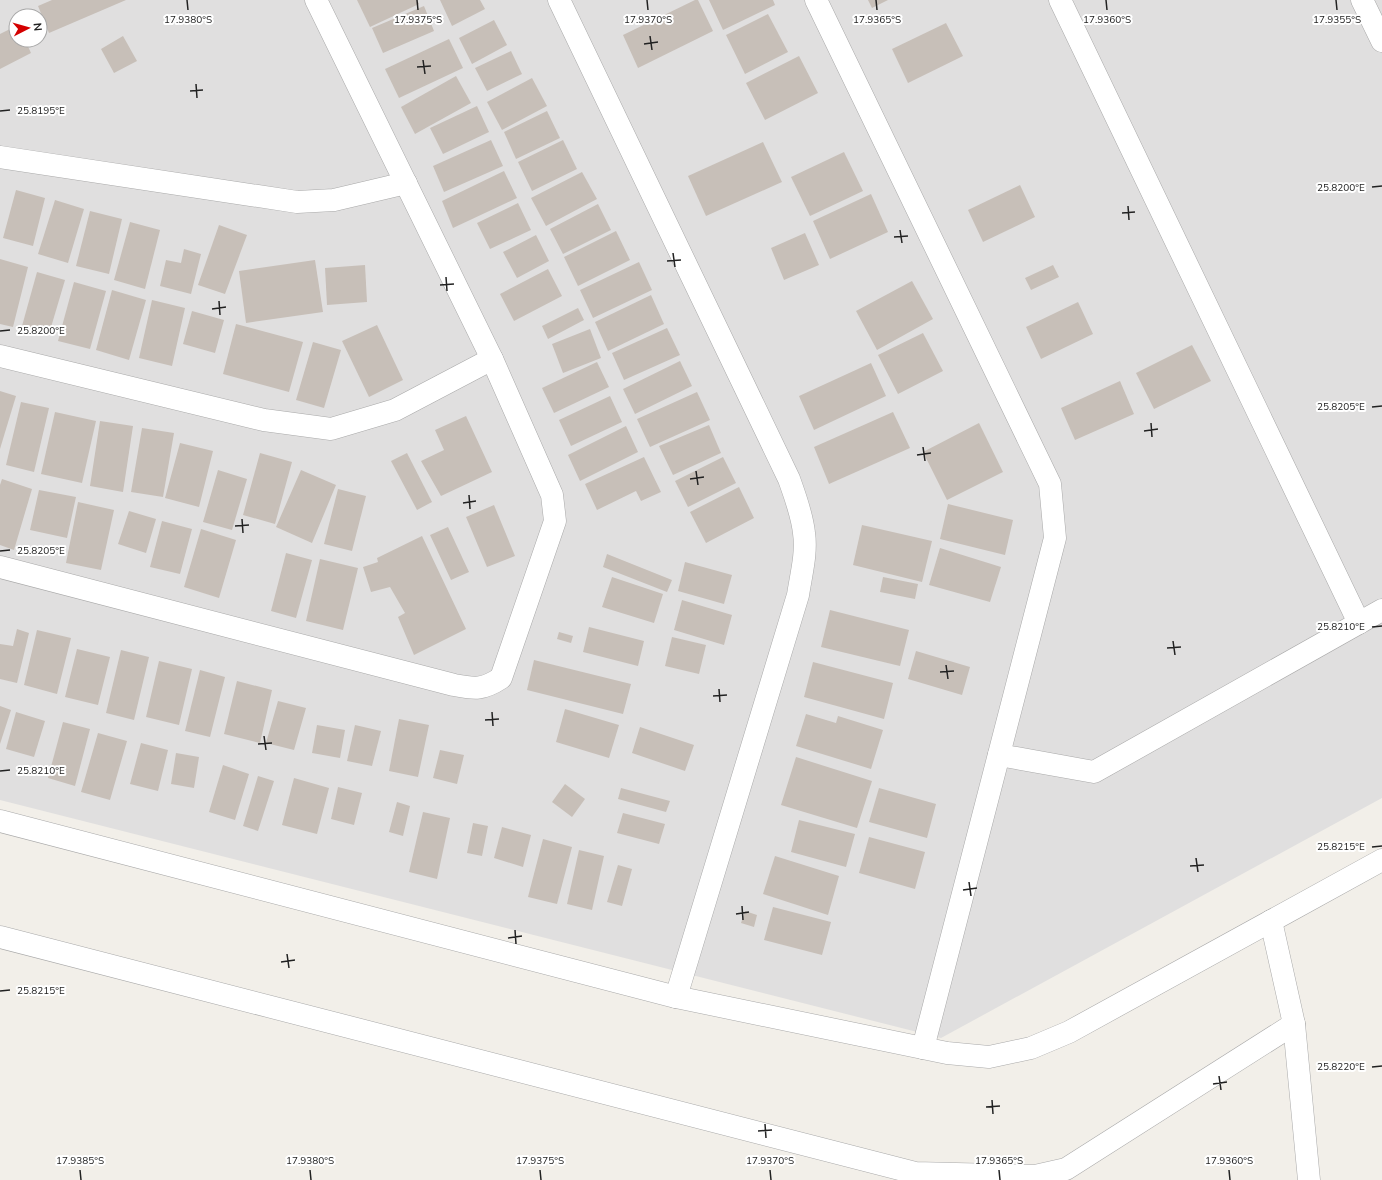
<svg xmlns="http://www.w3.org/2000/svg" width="1382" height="1180" font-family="'Nunito Sans',sans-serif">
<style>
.residential{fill:#e0dfdf;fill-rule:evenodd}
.building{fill:#c7bfb8}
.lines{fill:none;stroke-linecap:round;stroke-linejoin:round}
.minor-casing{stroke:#a9a9a9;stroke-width:23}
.tertiary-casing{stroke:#a9a9a9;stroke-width:23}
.minor{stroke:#fff;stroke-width:22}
.tertiary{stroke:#fff;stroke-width:22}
.ticks{fill:none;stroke:#222;stroke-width:1.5}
.ticks-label{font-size:10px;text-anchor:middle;fill:#222;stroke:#fff;stroke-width:4;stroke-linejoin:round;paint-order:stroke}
</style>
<rect width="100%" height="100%" fill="#f2efe9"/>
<path class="residential" d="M 0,0 L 1382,0 L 1382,798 L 941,1038 L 0,800 ZM 16,16 L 40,16 L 40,40 L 16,40 Z"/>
<g class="building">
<path d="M 52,0 L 126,0 L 49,33 L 38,6 Z"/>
<path d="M 357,0 L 417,0 L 419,4 L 370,27 Z"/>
<path d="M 440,0 L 480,0 L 485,9 L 452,26 Z"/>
<path d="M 695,0 L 698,0 L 713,31 L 638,68 L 623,35 Z"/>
<path d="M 709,0 L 773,0 L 775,5 L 723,30 Z"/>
<path d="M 868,0 L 888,0 L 872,8 Z"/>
<path d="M 424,6 L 434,31 L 383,53 L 372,28 Z"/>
<path d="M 768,14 L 788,52 L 745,74 L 726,35 Z"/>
<path d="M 494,20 L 507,45 L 472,64 L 459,38 Z"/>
<path d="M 946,23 L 963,56 L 908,83 L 892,49 Z"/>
<path d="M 16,26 L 16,40 L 25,40 L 31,53 L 0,69 L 0,34 Z"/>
<path d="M 123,36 L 137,61 L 114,73 L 101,49 Z"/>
<path d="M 449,39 L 463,68 L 399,98 L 385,69 Z"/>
<path d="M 511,51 L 522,74 L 487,91 L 475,68 Z"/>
<path d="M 799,56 L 818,93 L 765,120 L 746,83 Z"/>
<path d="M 456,76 L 471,103 L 415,134 L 401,107 Z"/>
<path d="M 532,78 L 547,106 L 502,130 L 487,102 Z"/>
<path d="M 477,106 L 489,132 L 443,154 L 430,128 Z"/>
<path d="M 547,111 L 560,138 L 516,159 L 504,132 Z"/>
<path d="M 491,140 L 503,166 L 444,192 L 433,166 Z"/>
<path d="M 563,140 L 577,169 L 532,191 L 518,162 Z"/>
<path d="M 763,142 L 782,182 L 706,216 L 688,176 Z"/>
<path d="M 844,152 L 863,191 L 810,216 L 791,177 Z"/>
<path d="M 504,171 L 517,198 L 453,228 L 442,201 Z"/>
<path d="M 582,172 L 597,199 L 546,226 L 531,198 Z"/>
<path d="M 1020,185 L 1035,217 L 983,242 L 968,210 Z"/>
<path d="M 16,190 L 45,198 L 33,246 L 3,238 Z"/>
<path d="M 871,194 L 888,232 L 830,259 L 813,221 Z"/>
<path d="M 55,200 L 84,209 L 68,263 L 38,254 Z"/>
<path d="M 518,203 L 531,230 L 490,249 L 477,223 Z"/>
<path d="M 598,204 L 611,230 L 563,254 L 550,229 Z"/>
<path d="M 90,211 L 122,219 L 109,274 L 76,266 Z"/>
<path d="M 130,222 L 160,230 L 145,289 L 114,280 Z"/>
<path d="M 219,225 L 247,235 L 225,294 L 198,285 Z"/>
<path d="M 616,231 L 630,260 L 578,286 L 564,257 Z"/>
<path d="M 805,233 L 819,265 L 784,280 L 771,248 Z"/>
<path d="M 536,235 L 549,261 L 517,278 L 503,252 Z"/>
<path d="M 184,249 L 201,254 L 191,294 L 160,286 L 166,260 L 181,263 Z"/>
<path d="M 0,259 L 28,267 L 13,327 L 0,324 Z"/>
<path d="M 315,260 L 323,312 L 246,323 L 239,271 Z"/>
<path d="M 639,262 L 652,290 L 593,318 L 580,290 Z"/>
<path d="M 365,265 L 367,302 L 327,305 L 325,268 Z"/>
<path d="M 1053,265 L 1059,277 L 1031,290 L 1025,278 Z"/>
<path d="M 548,269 L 562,296 L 514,321 L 500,294 Z"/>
<path d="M 37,272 L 65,280 L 49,334 L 22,326 Z"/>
<path d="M 912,281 L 933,319 L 877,350 L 856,311 Z"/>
<path d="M 74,282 L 106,291 L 90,349 L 58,341 Z"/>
<path d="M 112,290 L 146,300 L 129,360 L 96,350 Z"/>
<path d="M 651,295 L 664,324 L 608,351 L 595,322 Z"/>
<path d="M 152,300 L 185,308 L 172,366 L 139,358 Z"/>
<path d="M 1078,302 L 1093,334 L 1041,359 L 1026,327 Z"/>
<path d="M 578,308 L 584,320 L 548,339 L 542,326 Z"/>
<path d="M 192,311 L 224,320 L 215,353 L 183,344 Z"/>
<path d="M 236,324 L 303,342 L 289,392 L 223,374 Z"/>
<path d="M 377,325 L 403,380 L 369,397 L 342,341 Z"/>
<path d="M 667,328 L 680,355 L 624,380 L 612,353 Z"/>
<path d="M 590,329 L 601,358 L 563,373 L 552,344 Z"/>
<path d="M 923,333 L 943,371 L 898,394 L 878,355 Z"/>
<path d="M 313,342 L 341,350 L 324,408 L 296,400 Z"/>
<path d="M 1192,345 L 1211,381 L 1154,409 L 1136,373 Z"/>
<path d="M 680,361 L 692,386 L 635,414 L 623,389 Z"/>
<path d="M 597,362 L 609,387 L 554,413 L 542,388 Z"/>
<path d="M 871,363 L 886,396 L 814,430 L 799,396 Z"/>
<path d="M 1120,381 L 1134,414 L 1075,440 L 1061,408 Z"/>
<path d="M 0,391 L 16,396 L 0,449 Z"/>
<path d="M 697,392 L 710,420 L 650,447 L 637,419 Z"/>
<path d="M 610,396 L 622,422 L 571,446 L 559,420 Z"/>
<path d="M 21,402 L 49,408 L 34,472 L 6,465 Z"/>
<path d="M 55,412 L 96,421 L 82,483 L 41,474 Z"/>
<path d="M 893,412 L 910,448 L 829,484 L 814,447 Z"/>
<path d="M 466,416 L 492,472 L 441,496 L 421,461 L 444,450 L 435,430 Z"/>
<path d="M 100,421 L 133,426 L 123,492 L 90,486 Z"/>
<path d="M 979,423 L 1003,472 L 947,500 L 923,452 Z"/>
<path d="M 709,425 L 721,453 L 673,475 L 659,446 Z"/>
<path d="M 626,426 L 638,452 L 580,481 L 568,455 Z"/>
<path d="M 142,428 L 174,433 L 163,497 L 131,492 Z"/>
<path d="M 180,443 L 213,451 L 199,507 L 165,498 Z"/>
<path d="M 260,453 L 292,462 L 275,524 L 243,515 Z"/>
<path d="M 407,453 L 432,502 L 417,510 L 391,461 Z"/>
<path d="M 644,457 L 661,492 L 641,501 L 636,491 L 597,510 L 585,484 Z"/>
<path d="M 723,457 L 736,483 L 688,507 L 675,481 Z"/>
<path d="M 218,470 L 247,479 L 232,530 L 203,522 Z"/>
<path d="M 301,470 L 336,485 L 312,543 L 276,527 Z"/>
<path d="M 2,479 L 32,489 L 14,550 L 0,545 L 0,485 Z"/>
<path d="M 739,487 L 754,518 L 706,543 L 690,512 Z"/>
<path d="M 338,489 L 366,496 L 352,551 L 324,544 Z"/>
<path d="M 39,490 L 76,497 L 67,538 L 30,530 Z"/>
<path d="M 78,502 L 114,510 L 101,570 L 66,563 Z"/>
<path d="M 948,504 L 1013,520 L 1005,555 L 940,539 Z"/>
<path d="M 494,505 L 515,556 L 487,567 L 466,517 Z"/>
<path d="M 129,511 L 156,519 L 146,553 L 118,544 Z"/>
<path d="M 162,521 L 192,529 L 180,574 L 150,567 Z"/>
<path d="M 862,525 L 932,541 L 922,582 L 853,565 Z"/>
<path d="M 448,527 L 469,572 L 451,580 L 430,535 Z"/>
<path d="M 201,529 L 236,540 L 219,598 L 184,587 Z"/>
<path d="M 422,536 L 466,629 L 414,655 L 398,617 L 405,613 L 390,587 L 371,592 L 363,567 L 378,562 L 377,558 Z"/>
<path d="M 940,548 L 1001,567 L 990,602 L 929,585 Z"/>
<path d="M 286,553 L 312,560 L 296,618 L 271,611 Z"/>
<path d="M 607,554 L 672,580 L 667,592 L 603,567 Z"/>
<path d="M 320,559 L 358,568 L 343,630 L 306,621 Z"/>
<path d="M 685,562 L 732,575 L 724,604 L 678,591 Z"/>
<path d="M 612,577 L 663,594 L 654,623 L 602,607 Z"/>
<path d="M 883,577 L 918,584 L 915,599 L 880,592 Z"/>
<path d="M 682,600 L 732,615 L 724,645 L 674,630 Z"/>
<path d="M 830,610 L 909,630 L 900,666 L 821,647 Z"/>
<path d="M 589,627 L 644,641 L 638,666 L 583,652 Z"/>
<path d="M 17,629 L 29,633 L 17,683 L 0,679 L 0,644 L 13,646 Z"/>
<path d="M 37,630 L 71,638 L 57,694 L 24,685 Z"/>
<path d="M 559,632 L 573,636 L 571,643 L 557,639 Z"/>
<path d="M 672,637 L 706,645 L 699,674 L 665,666 Z"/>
<path d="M 77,649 L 110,657 L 98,705 L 65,697 Z"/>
<path d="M 121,650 L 149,657 L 134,720 L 106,713 Z"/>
<path d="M 916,651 L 970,667 L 962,695 L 908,679 Z"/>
<path d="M 534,660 L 631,684 L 623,714 L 527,690 Z"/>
<path d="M 159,661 L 192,669 L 179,725 L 146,717 Z"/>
<path d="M 813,662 L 893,683 L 884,719 L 804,697 Z"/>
<path d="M 200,670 L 225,677 L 210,737 L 185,731 Z"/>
<path d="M 237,681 L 272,690 L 260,743 L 224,734 Z"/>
<path d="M 278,701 L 306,708 L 294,750 L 266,743 Z"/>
<path d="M 0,706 L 11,710 L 0,744 Z"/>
<path d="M 565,709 L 619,725 L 609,758 L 556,742 Z"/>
<path d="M 16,712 L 45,721 L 34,757 L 6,749 Z"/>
<path d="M 806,714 L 836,723 L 838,716 L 883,730 L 871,769 L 796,746 Z"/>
<path d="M 399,719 L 429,725 L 418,777 L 389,771 Z"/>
<path d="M 63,722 L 90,729 L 75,786 L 48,778 Z"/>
<path d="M 317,725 L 345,730 L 340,758 L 312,753 Z"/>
<path d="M 355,725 L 381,731 L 372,766 L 347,761 Z"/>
<path d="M 640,727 L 694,745 L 685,771 L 632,753 Z"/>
<path d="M 98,733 L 127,741 L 110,800 L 81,792 Z"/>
<path d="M 141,743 L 168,750 L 158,791 L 130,784 Z"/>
<path d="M 440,750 L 464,755 L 457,784 L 433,778 Z"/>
<path d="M 176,753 L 199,757 L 194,788 L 171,784 Z"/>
<path d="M 796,757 L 872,781 L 857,828 L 781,805 Z"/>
<path d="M 223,765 L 249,774 L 235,820 L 209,812 Z"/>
<path d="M 258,776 L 274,781 L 258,831 L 243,826 Z"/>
<path d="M 294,778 L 329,788 L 317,834 L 282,825 Z"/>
<path d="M 565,784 L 585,799 L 572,817 L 552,802 Z"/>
<path d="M 338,787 L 362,793 L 354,825 L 331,819 Z"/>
<path d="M 621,788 L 670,801 L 666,812 L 618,799 Z"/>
<path d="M 879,788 L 936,804 L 927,838 L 869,822 Z"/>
<path d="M 397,802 L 410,806 L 403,836 L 389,832 Z"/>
<path d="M 423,812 L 450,818 L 437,879 L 409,872 Z"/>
<path d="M 623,813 L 665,824 L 659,844 L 617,833 Z"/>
<path d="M 799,820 L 855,834 L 846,867 L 791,852 Z"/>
<path d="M 473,823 L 488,826 L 482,856 L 467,853 Z"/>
<path d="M 502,827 L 531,835 L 523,867 L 494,858 Z"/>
<path d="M 869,837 L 925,852 L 915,889 L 859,873 Z"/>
<path d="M 543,839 L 572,847 L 557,904 L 528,897 Z"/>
<path d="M 579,850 L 604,856 L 592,910 L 567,904 Z"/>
<path d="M 775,856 L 839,876 L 828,915 L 763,894 Z"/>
<path d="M 618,865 L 632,869 L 622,906 L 607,902 Z"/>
<path d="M 773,907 L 831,922 L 822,955 L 764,940 Z"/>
<path d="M 745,911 L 757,915 L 754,927 L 741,923 Z"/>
</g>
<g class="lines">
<g class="minor-casing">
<g id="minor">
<path d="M 559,0 L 789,479 C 795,496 802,514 804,533 C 807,553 801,575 798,595 L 676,997"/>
<path d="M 816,0 L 1050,484 L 1055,538 L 923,1048"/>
<path d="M 1060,0 L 1359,623"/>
<path d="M 1362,0 L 1382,41"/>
<path d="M 0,157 L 297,202 L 334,200 L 406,183"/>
<path d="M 0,356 L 264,420 L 331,429 L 395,410 L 492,359"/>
<path d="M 0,567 L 454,685 C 475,689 483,690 501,678 L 555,521 L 552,495 L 492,359 L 316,0"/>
<path d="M 999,755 L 1094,772 L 1382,610"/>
<path d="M 1271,921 L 1294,1024 L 1309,1180"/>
<path d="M 0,937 L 915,1173 L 1035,1176 L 1066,1169 L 1294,1024"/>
</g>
</g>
<g class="tertiary-casing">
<path id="tertiary" d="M 0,821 L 676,997 L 947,1053 L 989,1057 L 1031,1048 L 1069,1032 L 1382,860"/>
</g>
<use href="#minor" class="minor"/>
<use href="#tertiary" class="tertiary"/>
</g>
<path class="ticks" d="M 187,0 L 188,10M 417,0 L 418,10M 647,0 L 648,10M 876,0 L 877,10M 1106,0 L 1107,10M 1336,0 L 1337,10M 650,36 L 652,50M 644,44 L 658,42M 423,60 L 425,74M 417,67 L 431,66M 196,84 L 197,98M 190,91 L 203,90M 0,111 L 10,110M 1372,187 L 1382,186M 1128,206 L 1129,220M 1122,213 L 1135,212M 900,230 L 902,243M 894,237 L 908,236M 673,253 L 675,267M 667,261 L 681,260M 446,277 L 447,291M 440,285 L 454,284M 219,301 L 220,315M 212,309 L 226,307M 0,331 L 10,330M 1372,407 L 1382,406M 1151,423 L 1152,437M 1144,431 L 1158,429M 923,447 L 925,461M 917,455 L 931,453M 696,471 L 698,485M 690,479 L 704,477M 469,495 L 470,509M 463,503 L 476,501M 242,519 L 243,533M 235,526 L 249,525M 0,551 L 10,550M 1372,627 L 1382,626M 1173,641 L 1175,655M 1167,648 L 1181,647M 946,665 L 948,679M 940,672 L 954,671M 719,689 L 720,702M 713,696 L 727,695M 492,712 L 493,726M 485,720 L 499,719M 264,736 L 266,750M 258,744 L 272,743M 0,771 L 10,770M 1372,847 L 1382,846M 1196,858 L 1198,872M 1190,866 L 1204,865M 969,882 L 971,896M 963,890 L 977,888M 742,906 L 743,920M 736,914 L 749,912M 515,930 L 516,944M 508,938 L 522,936M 287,954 L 289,968M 281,962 L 295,960M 0,991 L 10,990M 1372,1067 L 1382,1066M 1219,1076 L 1221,1090M 1213,1084 L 1227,1082M 992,1100 L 993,1114M 986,1107 L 1000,1106M 765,1124 L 766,1138M 758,1131 L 772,1130M 80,1170 L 81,1180M 310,1170 L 311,1180M 540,1170 L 541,1180M 770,1170 L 771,1180M 999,1170 L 1000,1180M 1229,1170 L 1230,1180"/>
<g class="ticks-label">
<text x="188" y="23">17.9380°S</text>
<text x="418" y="23">17.9375°S</text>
<text x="648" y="23">17.9370°S</text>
<text x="877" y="23">17.9365°S</text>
<text x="1107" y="23">17.9360°S</text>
<text x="1337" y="23">17.9355°S</text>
<text x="41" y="114">25.8195°E</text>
<text x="1341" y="191">25.8200°E</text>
<text x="41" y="334">25.8200°E</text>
<text x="1341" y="410">25.8205°E</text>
<text x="41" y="554">25.8205°E</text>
<text x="1341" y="630">25.8210°E</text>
<text x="41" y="774">25.8210°E</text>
<text x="1341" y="850">25.8215°E</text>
<text x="41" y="994">25.8215°E</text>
<text x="1341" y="1070">25.8220°E</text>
<text x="80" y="1164">17.9385°S</text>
<text x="310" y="1164">17.9380°S</text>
<text x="540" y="1164">17.9375°S</text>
<text x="770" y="1164">17.9370°S</text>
<text x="999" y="1164">17.9365°S</text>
<text x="1229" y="1164">17.9360°S</text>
</g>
<g transform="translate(28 28) rotate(84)"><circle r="19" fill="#ffffff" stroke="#a7a7a7"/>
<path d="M0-3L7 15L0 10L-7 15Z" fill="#d40000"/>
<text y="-6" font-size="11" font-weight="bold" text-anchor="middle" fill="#222222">N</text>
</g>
</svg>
